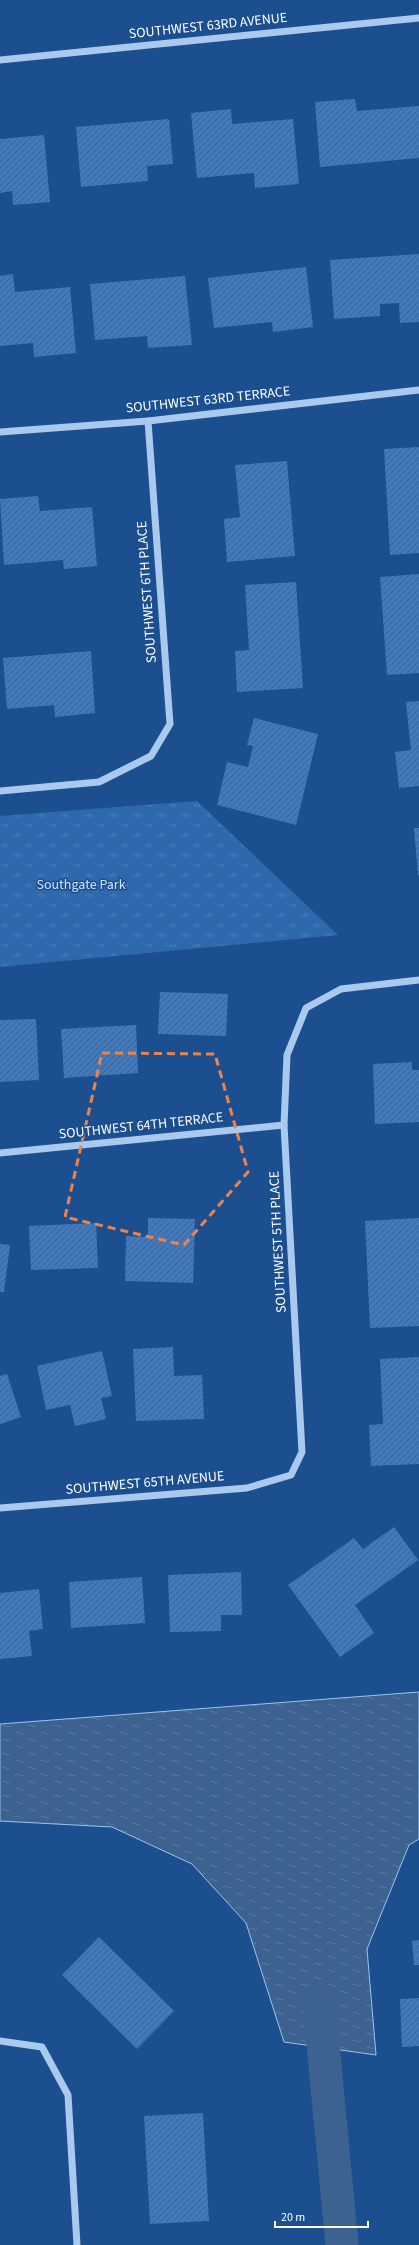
<svg xmlns="http://www.w3.org/2000/svg" width="419" height="2245" font-family="'Source Sans 3',sans-serif">
<style>
.park{fill:url(#park-tufts)}
.water{fill:url(#water-ripples);stroke:#9cc4f0}
.lines{fill:none;stroke-linecap:round;stroke-linejoin:round}
.canal{stroke:#3c6290;stroke-width:33}
.building{fill:url(#building-hatch)}
.minor{stroke:#a9c9ee;stroke-width:7}
.marked{fill:none;stroke:#ee8249;stroke-width:3;stroke-dasharray:8 5;stroke-linejoin:round}
.labels{text-anchor:middle;dominant-baseline:central;stroke-width:3;stroke-linejoin:round;paint-order:stroke}
.street-label{font-size:14px;fill:#fff;stroke:#1b4f8f}
.park-label{font-size:14px;fill:#cfe3fa;stroke:#1b4f8f}
</style>
<defs>
<pattern id="park-tufts" width="24" height="20" patternUnits="userSpaceOnUse"><rect width="24" height="20" fill="#2e69ad"/><path d="M3 7l-1-3M5 7V3M7 7l1-3M15 17l-1-3M17 17v-4M19 17l1-3" fill="none" stroke="#4d80b9"/></pattern>
<pattern id="water-ripples" width="26" height="14" patternUnits="userSpaceOnUse"><rect width="26" height="14" fill="#3c6290"/><path d="M2 4q2-2 4 0t4 0M15 11q2-2 4 0t4 0" fill="none" stroke="#597aa1"/></pattern>
<pattern id="building-hatch" width="6" height="6" patternUnits="userSpaceOnUse"><rect width="6" height="6" fill="#4478b7"/><path d="M-1 1l2-2M0 6l6-6M5 7l2-2" fill="none" stroke="#486282"/></pattern>
</defs>
<rect width="100%" height="100%" fill="#1b4f8f"/>
<path class="park" d="M 197,801 L 338,935 L 0,967 L 0,816 Z"/>
<path class="water" d="M 419,1692 L 419,1839 L 409,1845 L 367,1949 L 376,2055 L 284,2042 L 246,1923 L 192,1864 L 112,1827 L 0,1821 L 0,1724 Z"/>
<g class="lines">
<path class="canal" d="M 319,2002 L 342,2245"/>
</g>
<g class="building">
<path d="M 355,99 L 357,111 L 419,106 L 419,158 L 320,167 L 315,102 Z"/>
<path d="M 231,109 L 232,124 L 293,119 L 299,184 L 255,188 L 254,173 L 197,178 L 191,113 Z"/>
<path d="M 169,119 L 173,164 L 147,166 L 148,181 L 81,187 L 76,127 Z"/>
<path d="M 44,135 L 50,202 L 13,205 L 12,191 L 0,193 L 0,139 Z"/>
<path d="M 419,254 L 419,322 L 400,323 L 399,303 L 380,304 L 380,316 L 334,319 L 330,260 Z"/>
<path d="M 306,267 L 313,327 L 273,332 L 272,322 L 214,328 L 208,278 Z"/>
<path d="M 13,274 L 15,292 L 70,287 L 76,353 L 34,357 L 33,343 L 0,346 L 0,276 Z"/>
<path d="M 185,276 L 192,345 L 148,348 L 147,336 L 95,340 L 90,284 Z"/>
<path d="M 419,447 L 419,553 L 390,555 L 384,449 Z"/>
<path d="M 287,461 L 295,556 L 227,562 L 224,519 L 240,517 L 235,465 Z"/>
<path d="M 38,496 L 40,511 L 92,507 L 97,566 L 64,569 L 63,560 L 4,565 L 0,499 Z"/>
<path d="M 419,574 L 419,673 L 387,675 L 380,577 Z"/>
<path d="M 296,582 L 303,688 L 237,692 L 235,651 L 249,650 L 245,585 Z"/>
<path d="M 91,651 L 95,713 L 55,717 L 54,705 L 7,709 L 3,658 Z"/>
<path d="M 419,701 L 419,786 L 399,788 L 395,752 L 411,750 L 406,702 Z"/>
<path d="M 254,718 L 318,734 L 296,825 L 217,805 L 227,762 L 248,767 L 253,746 L 247,745 Z"/>
<path d="M 414,828 L 419,828 L 419,875 L 418,875 Z"/>
<path d="M 160,992 L 228,994 L 226,1036 L 158,1034 Z"/>
<path d="M 36,1019 L 39,1080 L 0,1082 L 0,1020 Z"/>
<path d="M 136,1025 L 138,1073 L 64,1078 L 61,1029 Z"/>
<path d="M 412,1062 L 412,1070 L 419,1070 L 419,1122 L 375,1124 L 373,1064 Z"/>
<path d="M 148,1218 L 195,1219 L 193,1283 L 125,1281 L 126,1236 L 148,1237 Z"/>
<path d="M 419,1218 L 419,1326 L 370,1328 L 365,1221 Z"/>
<path d="M 96,1223 L 98,1268 L 31,1270 L 29,1226 Z"/>
<path d="M 0,1244 L 10,1245 L 4,1292 L 0,1292 Z"/>
<path d="M 173,1347 L 174,1376 L 202,1375 L 204,1419 L 136,1421 L 133,1349 Z"/>
<path d="M 102,1351 L 112,1396 L 101,1398 L 106,1419 L 75,1426 L 70,1405 L 46,1410 L 37,1366 Z"/>
<path d="M 419,1357 L 419,1464 L 371,1466 L 369,1425 L 383,1424 L 380,1359 Z"/>
<path d="M 7,1374 L 21,1417 L 0,1424 L 0,1376 Z"/>
<path d="M 394,1527 L 418,1560 L 355,1605 L 374,1633 L 340,1657 L 288,1585 L 354,1538 L 363,1549 Z"/>
<path d="M 241,1572 L 242,1615 L 221,1615 L 221,1631 L 170,1632 L 168,1575 Z"/>
<path d="M 142,1577 L 145,1623 L 71,1628 L 69,1582 Z"/>
<path d="M 39,1589 L 43,1629 L 29,1631 L 32,1656 L 0,1659 L 0,1593 Z"/>
<path d="M 99,1937 L 174,2011 L 137,2049 L 62,1975 Z"/>
<path d="M 419,1940 L 419,1965 L 414,1965 L 412,1941 Z"/>
<path d="M 419,1998 L 419,2046 L 402,2047 L 400,1999 Z"/>
<path d="M 203,2113 L 209,2221 L 150,2224 L 144,2116 Z"/>
</g>
<g class="lines">
<g class="minor">
<path d="M 0,60 L 419,18"/>
<path d="M 0,432 L 148,421 L 419,390"/>
<path d="M 0,791 L 99,782 L 151,756 L 170,724 L 148,421"/>
<path d="M 0,1153 L 284,1125"/>
<path d="M 0,1508 L 247,1488 L 291,1475 L 302,1452 L 284,1125 L 287,1055 L 306,1008 L 341,989 L 419,980"/>
<path d="M 0,2041 L 42,2047 L 68,2095 L 77,2245"/>
</g>
</g>
<path class="marked" d="M 102,1053 L 215,1054 L 248,1172 L 184,1245 L 65,1217 Z"/>
<g class="labels">
<g class="street-label">
<text transform="translate(208 26) rotate(-6)">SOUTHWEST 63RD AVENUE</text>
<text transform="translate(208 400) rotate(-6)">SOUTHWEST 63RD TERRACE</text>
<text transform="translate(147 592) rotate(-94)">SOUTHWEST 6TH PLACE</text>
<text transform="translate(141 1126) rotate(-6)">SOUTHWEST 64TH TERRACE</text>
<text transform="translate(278 1242) rotate(-93)">SOUTHWEST 5TH PLACE</text>
<text transform="translate(145 1483) rotate(-5)">SOUTHWEST 65TH AVENUE</text>
</g>
<g class="park-label">
<text x="81" y="885">Southgate Park</text>
</g>
</g>
<path d="M275 2221v6h93v-6" fill="none" stroke="#ffffff" stroke-width="2"/>
<text x="281" y="2221" font-size="12" fill="#ffffff" stroke="#1b4f8f" stroke-width="3" paint-order="stroke">20 m</text>
</svg>
